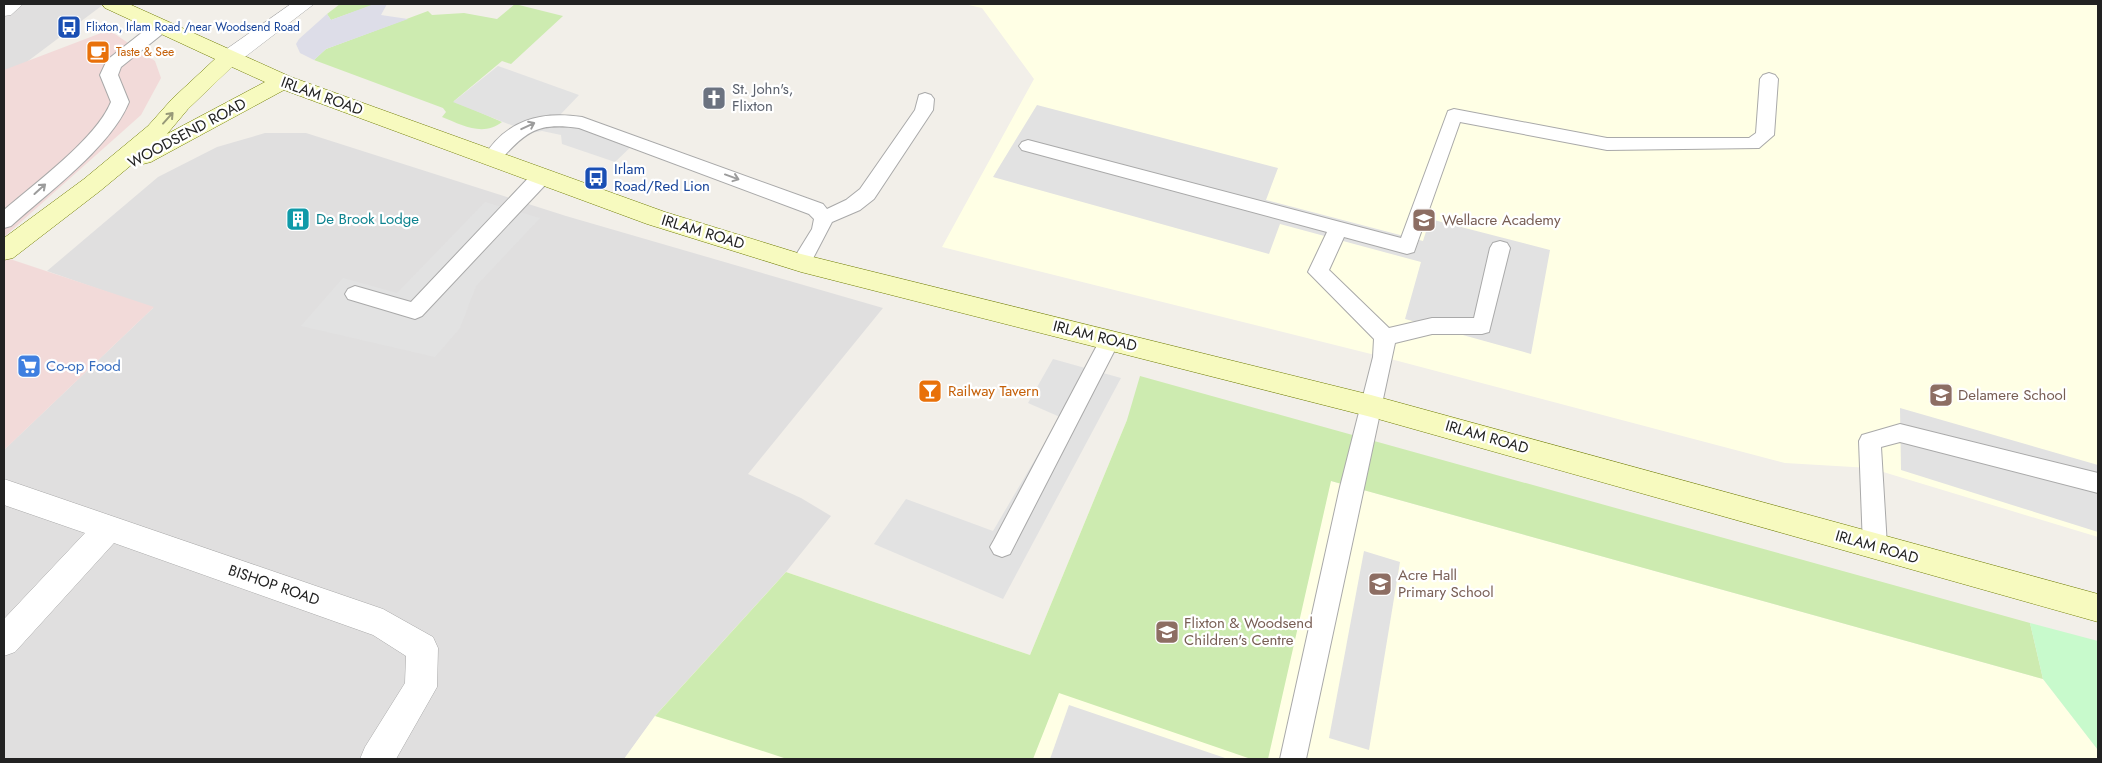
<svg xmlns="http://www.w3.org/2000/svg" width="2102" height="763" font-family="Jost,sans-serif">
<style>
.residential{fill:#e0dfdf}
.commercial{fill:#f2dad9}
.education{fill:#ffffe5}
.grass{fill:#cdebb0}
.park{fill:#c8facc}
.parking{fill:#e2e2e2}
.plaza{fill:#dddde8}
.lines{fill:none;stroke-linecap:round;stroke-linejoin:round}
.lane-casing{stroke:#a9a9a9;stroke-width:2}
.street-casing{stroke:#a9a9a9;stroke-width:1}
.secondary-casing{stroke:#707d05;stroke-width:1}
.lane{fill:#fff;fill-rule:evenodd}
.street{fill:#fff;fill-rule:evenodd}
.secondary{fill:#f7fabf;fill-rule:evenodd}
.oneway{stroke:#979978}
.oneway2{stroke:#9c9c9c}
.labels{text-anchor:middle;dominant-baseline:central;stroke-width:4.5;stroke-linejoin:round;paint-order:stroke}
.far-transit-label{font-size:12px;fill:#164399;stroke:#fff;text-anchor:start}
.far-food-label{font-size:12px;fill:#c56008;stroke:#fff;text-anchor:start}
.worship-label{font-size:15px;fill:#5b616d;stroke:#fff;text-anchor:start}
.street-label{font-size:15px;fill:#222;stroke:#fff}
.transit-label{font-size:15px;fill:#164399;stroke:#fff;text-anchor:start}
.culture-label{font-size:15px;fill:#0d838f;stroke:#fff;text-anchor:start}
.education-label{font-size:15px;fill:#785e54;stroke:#fff;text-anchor:start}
.shop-label{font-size:15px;fill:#366cbe;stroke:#fff;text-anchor:start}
.food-label{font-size:15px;fill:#c56008;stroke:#fff;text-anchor:start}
</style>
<rect width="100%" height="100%" fill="#f2efe9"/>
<g class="residential">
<path d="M 4,4 L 104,4 L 4,79 Z"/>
<path d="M 265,133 L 306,133 L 566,216 L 883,308 L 748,474 L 801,498 L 831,516 L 786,572 L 655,716 L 624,759 L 4,759 L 4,450 L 153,308 L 47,271 L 158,177 L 217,147 Z"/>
</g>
<g class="commercial">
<path d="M 109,30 L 155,61 L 161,78 L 141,115 L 4,237 L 4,70 Z"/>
<path d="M 4,257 L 154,307 L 4,450 Z"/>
</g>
<g class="education">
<path d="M 964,4 L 2098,4 L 2098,537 L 1870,468 L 1785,463 L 1383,357 L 942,247 L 1034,79 L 982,8 Z"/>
<path d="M 1127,420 L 1331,481 L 2043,679 L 2098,750 L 2098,759 L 624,759 L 655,716 L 786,572 L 1030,655 Z"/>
</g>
<g class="grass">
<path d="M 340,4 L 376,4 L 331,20 L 327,14 Z"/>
<path d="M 515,4 L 563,16 L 511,64 L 502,61 L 454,101 L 502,122 C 483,137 462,125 442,117 L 446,112 L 443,108 L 314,60 L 326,49 L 428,11 L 432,15 L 464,13 L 497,19 Z"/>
<path d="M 1140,376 L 2030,623 L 2043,679 L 1331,481 L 1268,759 L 1251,759 L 1059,693 L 1033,759 L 787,759 L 655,716 L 786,572 L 1030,655 L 1127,420 Z"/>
</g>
<path class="park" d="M 2030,623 L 2098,641 L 2098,750 L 2043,679 Z"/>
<g class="parking">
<path d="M 498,66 L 579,95 L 560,115 L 637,141 L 615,162 L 562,144 L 561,135 L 542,131 L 531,133 L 453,102 Z"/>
<path d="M 1037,105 L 1278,168 L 1266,200 L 1423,241 L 1430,219 L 1550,250 L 1531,354 L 1405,319 L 1421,262 L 1280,224 L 1269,254 L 993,177 Z"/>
<path d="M 485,202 L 540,218 L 476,286 L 460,328 L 435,357 L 301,326 L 343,278 L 397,293 Z"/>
<path d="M 1053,359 L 1121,378 L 1003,599 L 874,544 L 906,499 L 993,531 L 1060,417 L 1028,403 Z"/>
<path d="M 1900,408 L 2098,465 L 2098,532 L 1901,470 Z"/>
<path d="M 1364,551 L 1400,562 L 1369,750 L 1329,738 Z"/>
<path d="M 1069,705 L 1228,759 L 1050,759 Z"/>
</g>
<path class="plaza" d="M 374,4 L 387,4 L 381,15 L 408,19 L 326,49 L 314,60 L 300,53 L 296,44 L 299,39 L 327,14 L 331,20 Z"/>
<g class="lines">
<g class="lane-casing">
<g id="lane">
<path d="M 160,22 L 166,23 L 168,27 L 166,31 L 121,67 L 118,75 L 129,102 C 111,147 47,193 11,226 L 4,228 L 4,210 C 35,183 96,139 111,102 L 100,75 L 107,60 L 154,23 Z"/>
<path d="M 1769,73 L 1775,75 L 1778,79 L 1774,135 L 1759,148 L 1607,150 L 1460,122 L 1414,252 L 1407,254 L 1344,237 L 1329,270 L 1389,328 L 1432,318 L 1474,318 L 1490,248 L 1493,243 L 1500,241 L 1507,243 L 1510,248 L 1489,332 L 1482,334 L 1432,334 L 1395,343 L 1306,759 L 1280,759 L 1340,487 L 1373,357 L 1374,339 L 1308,272 L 1327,232 L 1022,150 L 1019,146 L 1022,142 L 1028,140 L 1401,238 L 1448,111 L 1454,109 L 1607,138 L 1749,138 L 1756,133 L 1760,79 L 1763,75 Z"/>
<path d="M 925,93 L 931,95 L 934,99 L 933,110 L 874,199 L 860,210 L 832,222 L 808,268 L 801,270 L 794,268 L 791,263 L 812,229 L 814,219 L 809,214 L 579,128 C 535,122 527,132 498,162 L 492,164 L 486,162 L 483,158 C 506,120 540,111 582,117 L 823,204 L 827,209 L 846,200 L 860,189 L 915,110 L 919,95 Z"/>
<path d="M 541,171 L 548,172 L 550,177 L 548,182 L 422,316 L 415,319 L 348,299 L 345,294 L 348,289 L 355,286 L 411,302 L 534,172 Z"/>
<path d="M 1110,332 L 1117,334 L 1120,340 L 1010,554 L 1002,557 L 994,554 L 990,547 L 994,540 L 1103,334 Z"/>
<path d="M 1900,424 L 2098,473 L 2098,493 L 1900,442 L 1881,447 L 1887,546 L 1883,553 L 1875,556 L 1867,553 L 1863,546 L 1859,441 L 1862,435 Z"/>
</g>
</g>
<g class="street-casing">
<g id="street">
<path d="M 4,4 L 23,4 L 11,15 L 4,16 Z"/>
<path d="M 291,4 L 314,4 L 237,63 L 229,65 L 221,63 L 218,58 L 221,53 Z"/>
<path d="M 4,479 L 383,609 L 433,637 L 438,648 L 437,687 L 396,759 L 360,759 L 365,747 L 405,683 L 406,656 L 373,635 L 114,543 L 15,652 L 4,656 L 4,619 L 85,533 L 4,505 Z"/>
</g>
</g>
<g class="secondary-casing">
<path id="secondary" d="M 102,4 L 129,4 L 291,77 L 665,212 L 801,254 L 1371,395 L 2098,594 L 2098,622 L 1371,417 L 801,272 L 647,224 L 284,90 L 151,162 L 143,164 L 135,162 L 100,191 L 13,258 L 4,260 L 4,238 L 84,179 L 148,126 L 172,99 L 215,59 L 105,8 ZM 232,67 L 265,82 L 167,134 L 188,109 Z"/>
</g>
<use href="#lane" class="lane"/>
<use href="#street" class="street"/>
<use href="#secondary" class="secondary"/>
</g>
<defs><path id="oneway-shaft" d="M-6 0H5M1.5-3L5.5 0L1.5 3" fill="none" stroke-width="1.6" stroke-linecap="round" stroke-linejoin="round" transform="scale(1.25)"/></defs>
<use class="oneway" href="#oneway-shaft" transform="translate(168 118) rotate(-48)"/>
<g class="oneway2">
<use href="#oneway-shaft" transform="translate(528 126) rotate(-25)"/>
<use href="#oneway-shaft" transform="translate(732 177) rotate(20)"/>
<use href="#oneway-shaft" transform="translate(40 189) rotate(-42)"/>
</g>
<defs>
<g id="bus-square" transform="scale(1.25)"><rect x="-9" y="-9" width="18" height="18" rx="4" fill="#1a4fb4" stroke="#fff"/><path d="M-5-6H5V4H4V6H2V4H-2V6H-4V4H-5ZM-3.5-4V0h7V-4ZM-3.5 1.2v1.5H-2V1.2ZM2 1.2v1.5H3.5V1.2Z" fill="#fff"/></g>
<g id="cafe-square" transform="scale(1.25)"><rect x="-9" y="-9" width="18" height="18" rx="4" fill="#e8710a" stroke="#fff"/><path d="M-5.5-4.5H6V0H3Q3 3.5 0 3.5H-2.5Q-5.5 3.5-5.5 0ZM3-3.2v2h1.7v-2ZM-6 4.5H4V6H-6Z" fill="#fff"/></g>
<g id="church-square" transform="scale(1.25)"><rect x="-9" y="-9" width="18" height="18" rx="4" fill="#6b7280" stroke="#fff"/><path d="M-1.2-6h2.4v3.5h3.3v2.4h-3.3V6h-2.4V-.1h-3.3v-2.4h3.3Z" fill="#fff"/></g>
<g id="building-square" transform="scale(1.25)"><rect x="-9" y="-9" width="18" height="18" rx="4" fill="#0f9aa8" stroke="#fff"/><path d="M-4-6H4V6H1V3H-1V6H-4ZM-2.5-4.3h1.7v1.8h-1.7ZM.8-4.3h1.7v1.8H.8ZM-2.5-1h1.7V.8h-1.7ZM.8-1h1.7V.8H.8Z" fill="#fff"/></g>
<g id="school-square" transform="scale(1.25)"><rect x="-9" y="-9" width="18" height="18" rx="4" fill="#8d6e63" stroke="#fff"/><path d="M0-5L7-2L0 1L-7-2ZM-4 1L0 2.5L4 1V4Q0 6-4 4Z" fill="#fff"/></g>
<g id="supermarket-square" transform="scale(1.25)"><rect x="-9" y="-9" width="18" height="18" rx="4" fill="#3f7fe0" stroke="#fff"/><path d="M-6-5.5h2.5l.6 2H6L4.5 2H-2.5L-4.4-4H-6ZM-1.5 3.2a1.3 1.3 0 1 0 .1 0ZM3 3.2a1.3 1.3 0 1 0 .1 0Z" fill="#fff"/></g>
<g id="bar-square" transform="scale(1.25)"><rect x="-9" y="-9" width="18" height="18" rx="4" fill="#e8710a" stroke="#fff"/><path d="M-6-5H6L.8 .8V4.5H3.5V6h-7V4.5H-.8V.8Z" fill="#fff"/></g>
</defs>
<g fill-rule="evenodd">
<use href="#bus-square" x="69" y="27"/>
<use href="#cafe-square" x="98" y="52"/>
<use href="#church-square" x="714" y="98"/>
<use href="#bus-square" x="596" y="178"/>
<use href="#building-square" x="298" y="219"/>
<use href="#school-square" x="1424" y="220"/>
<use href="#supermarket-square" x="29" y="366"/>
<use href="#bar-square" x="930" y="391"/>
<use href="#school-square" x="1941" y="395"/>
<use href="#school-square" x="1380" y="584"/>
<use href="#school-square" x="1167" y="632"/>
</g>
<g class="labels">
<g class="far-transit-label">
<text x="86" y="27">Flixton, Irlam Road /near Woodsend Road</text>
</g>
<g class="far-food-label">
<text x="116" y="52">Taste &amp; See</text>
</g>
<g class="worship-label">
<text x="732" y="89">St. John's,<tspan x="732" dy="17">Flixton</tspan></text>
</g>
<g class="street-label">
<text transform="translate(322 96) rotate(20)">IRLAM ROAD</text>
<text transform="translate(187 133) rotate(-28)">WOODSEND ROAD</text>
<text transform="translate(703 232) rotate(17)">IRLAM ROAD</text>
<text transform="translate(1095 336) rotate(14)">IRLAM ROAD</text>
<text transform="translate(1487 437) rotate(16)">IRLAM ROAD</text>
<text transform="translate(1877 547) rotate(16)">IRLAM ROAD</text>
<text transform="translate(274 585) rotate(19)">BISHOP ROAD</text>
</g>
<g class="transit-label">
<text x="614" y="169">Irlam<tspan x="614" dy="17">Road/Red Lion</tspan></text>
</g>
<g class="culture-label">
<text x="316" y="219">De Brook Lodge</text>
</g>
<g class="education-label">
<text x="1442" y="220">Wellacre Academy</text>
<text x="1958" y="395">Delamere School</text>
<text x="1398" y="575">Acre Hall<tspan x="1398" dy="17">Primary School</tspan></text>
<text x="1184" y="623">Flixton &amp; Woodsend<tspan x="1184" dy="17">Children's Centre</tspan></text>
</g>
<g class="shop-label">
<text x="46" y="366">Co-op Food</text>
</g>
<g class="food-label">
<text x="948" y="391">Railway Tavern</text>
</g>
</g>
<rect width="2102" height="763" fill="none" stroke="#222222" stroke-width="10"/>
</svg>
